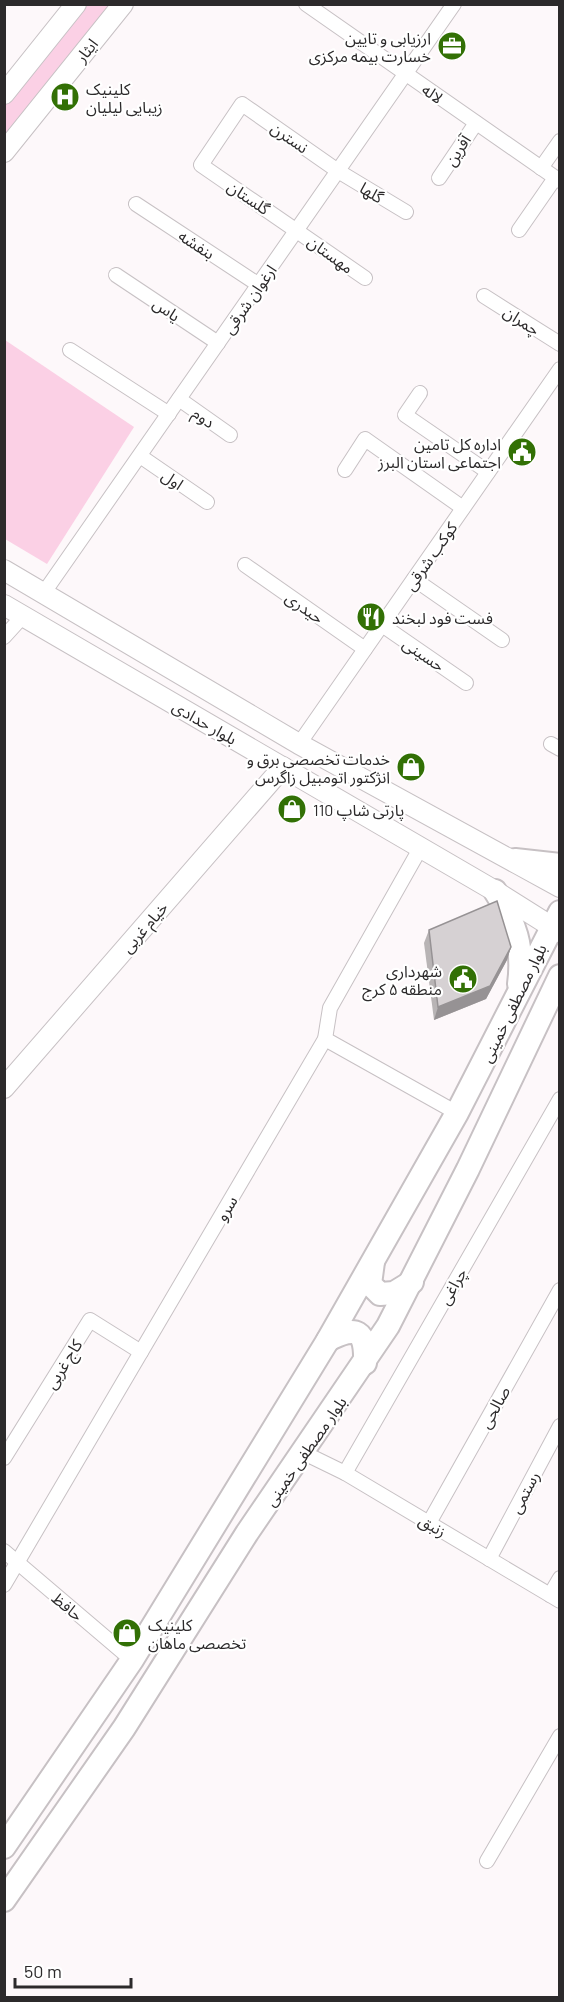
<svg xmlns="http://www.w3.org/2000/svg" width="564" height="2002" font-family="Barlow,'Noto Sans Arabic',sans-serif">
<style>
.green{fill:#fbd0e5}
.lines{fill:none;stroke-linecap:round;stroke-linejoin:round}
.street-casing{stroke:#c7c1c4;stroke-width:16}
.secondary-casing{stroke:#c7c1c4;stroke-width:22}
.primary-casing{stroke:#c7c1c4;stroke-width:26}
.street{stroke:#fff;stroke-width:14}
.secondary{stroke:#fff;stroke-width:20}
.primary{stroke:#fff;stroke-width:22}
.wall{fill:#b8b4b5}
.shaded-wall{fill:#969294}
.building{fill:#d6d1d3;stroke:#969294;stroke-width:1.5}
.labels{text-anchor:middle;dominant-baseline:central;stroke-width:4.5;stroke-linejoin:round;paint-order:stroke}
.poi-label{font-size:16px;fill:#2c2a2b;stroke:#fff;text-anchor:end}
.street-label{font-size:16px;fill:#2c2a2b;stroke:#fff}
</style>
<rect width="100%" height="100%" fill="#fdf8fa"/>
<g class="green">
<path d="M 86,5 L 115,5 L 5,140 L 5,105 Z"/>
<path d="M 5,340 L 134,427 L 47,564 L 5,539 Z"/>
</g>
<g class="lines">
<g class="street-casing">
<g id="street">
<path d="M 306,4 L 560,181"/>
<path d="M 541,168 L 560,141"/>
<path d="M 439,178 L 476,123"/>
<path d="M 136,204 L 259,285"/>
<path d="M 519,230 L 555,178"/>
<path d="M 116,275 L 218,343"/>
<path d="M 365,278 L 201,165 L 242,104 L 338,171 L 406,212"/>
<path d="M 484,296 L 560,344"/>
<path d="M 70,350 L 169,414"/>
<path d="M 420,393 L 405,415 L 488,472"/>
<path d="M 179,399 L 230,435"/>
<path d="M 140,456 L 207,502"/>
<path d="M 345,470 L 365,439 L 463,508"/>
<path d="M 245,565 L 365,649"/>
<path d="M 414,579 L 502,640"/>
<path d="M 43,594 L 454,4"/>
<path d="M 382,625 L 466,683"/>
<path d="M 4,637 L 23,616"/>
<path d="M 299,744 L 560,369"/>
<path d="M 551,744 L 560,749"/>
<path d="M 325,1039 L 457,1113"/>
<path d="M 304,1453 L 345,1473 L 560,1601"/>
<path d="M 4,1458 L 90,1320 L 141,1352"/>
<path d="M 345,1473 L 560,1099"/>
<path d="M 429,1523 L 560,1290"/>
<path d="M 4,1551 L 132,1660"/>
<path d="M 489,1559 L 560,1426"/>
<path d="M 4,1585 L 325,1039 L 330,1008 L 421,847"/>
<path d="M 550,1595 L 560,1578"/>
<path d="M 487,1861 L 560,1736"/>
</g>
</g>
<g class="secondary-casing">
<g id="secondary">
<path d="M 4,94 L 76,4"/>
<path d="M 4,152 L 123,4"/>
<path d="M 4,570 L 299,744 L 560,887"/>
<path d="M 4,605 L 495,891 L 560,932"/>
<path d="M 4,1088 L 283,767"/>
</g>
</g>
<g class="primary-casing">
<g id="primary">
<path d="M 515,860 L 560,865"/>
<path d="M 495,891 C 515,922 524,947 519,984"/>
<path d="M 373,1262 L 370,1284 L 380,1294 L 394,1293 L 412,1282"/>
<path d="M 328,1340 C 357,1325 366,1330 365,1363"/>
<path d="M 4,1847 L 132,1660 L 328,1340 L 457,1113 L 560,912"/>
<path d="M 4,1900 L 124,1728 L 247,1533 L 388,1326 L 468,1169 L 560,976"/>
</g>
</g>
<use href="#street" class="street"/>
<use href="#secondary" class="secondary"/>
<use href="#primary" class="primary"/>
</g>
<path class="wall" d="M 429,930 L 511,947 L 507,960 L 486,999 L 434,1020 L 424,943 Z"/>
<path class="shaded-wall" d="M 511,947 L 507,960 L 486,999 L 434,1020 L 438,1007 Z"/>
<path class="building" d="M 497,901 L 511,947 L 490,986 L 438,1007 L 429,930 Z"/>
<defs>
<g id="office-disc" transform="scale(1.5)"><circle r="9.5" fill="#327005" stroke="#fff"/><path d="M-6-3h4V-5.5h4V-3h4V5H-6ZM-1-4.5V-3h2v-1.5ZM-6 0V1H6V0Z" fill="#fff"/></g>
<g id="hospital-disc" transform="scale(1.5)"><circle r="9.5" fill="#327005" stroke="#fff"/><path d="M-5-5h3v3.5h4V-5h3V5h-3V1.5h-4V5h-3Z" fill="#fff"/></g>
<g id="civic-disc" transform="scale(1.5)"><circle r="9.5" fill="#327005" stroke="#fff"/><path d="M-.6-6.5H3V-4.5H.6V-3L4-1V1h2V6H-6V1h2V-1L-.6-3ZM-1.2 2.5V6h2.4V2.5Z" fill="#fff"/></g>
<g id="restaurant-disc" transform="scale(1.5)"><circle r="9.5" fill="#327005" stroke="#fff"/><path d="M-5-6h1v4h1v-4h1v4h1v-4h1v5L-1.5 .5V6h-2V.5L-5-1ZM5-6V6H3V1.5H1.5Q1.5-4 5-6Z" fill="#fff"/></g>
<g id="shop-disc" transform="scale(1.5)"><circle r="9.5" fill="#327005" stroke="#fff"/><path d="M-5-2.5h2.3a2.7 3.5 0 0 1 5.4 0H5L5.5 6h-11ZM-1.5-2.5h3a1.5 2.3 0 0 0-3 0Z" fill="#fff"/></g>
</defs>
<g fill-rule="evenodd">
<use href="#office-disc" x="452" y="46"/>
<use href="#hospital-disc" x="65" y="97"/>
<use href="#civic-disc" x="522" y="452"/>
<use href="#restaurant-disc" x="371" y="617"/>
<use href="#shop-disc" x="411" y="767"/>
<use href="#shop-disc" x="292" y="809"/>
<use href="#civic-disc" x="463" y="979"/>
<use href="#shop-disc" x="127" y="1633"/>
</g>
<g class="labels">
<g class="poi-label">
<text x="431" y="37">ارزیابی و تایین<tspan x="431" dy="18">خسارت بیمه مرکزی</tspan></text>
<text x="86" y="88" text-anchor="start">کلینیک<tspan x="86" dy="18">زیبایی لیلیان</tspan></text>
<text x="501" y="443">اداره کل تامین<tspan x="501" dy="18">اجتماعی استان البرز</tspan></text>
<text x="392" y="617" text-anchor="start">فست فود لبخند</text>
<text x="390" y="758">خدمات تخصصی برق و<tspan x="390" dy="18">انژکتور اتومبیل زاگرس</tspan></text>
<text x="313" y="809" text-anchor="start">پارتی شاپ 110</text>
<text x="442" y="970">شهرداری<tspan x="442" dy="18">منطقه ۵ کرج</tspan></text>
<text x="148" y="1624" text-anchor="start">کلینیک<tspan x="148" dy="18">تخصصی ماهان</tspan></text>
</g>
<g class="street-label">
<text transform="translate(86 50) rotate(-51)">ایثار</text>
<text transform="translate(433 93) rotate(35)">لاله</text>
<text transform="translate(290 137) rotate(35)">نسترن</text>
<text transform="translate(457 150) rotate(-57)">آفرین</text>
<text transform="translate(372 192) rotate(31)">گلها</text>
<text transform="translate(249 197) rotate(34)">گلستان</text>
<text transform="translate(197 244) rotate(33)">بنفشه</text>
<text transform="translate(331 254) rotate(36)">مهستان</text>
<text transform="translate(249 299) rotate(-55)">ارغوان شرقی</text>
<text transform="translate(167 309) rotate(34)">یاس</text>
<text transform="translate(522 320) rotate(33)">چمران</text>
<text transform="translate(204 417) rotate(35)">دوم</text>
<text transform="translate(173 479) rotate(34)">اول</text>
<text transform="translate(430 556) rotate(-55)">کوکب شرقی</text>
<text transform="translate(305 607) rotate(35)">حیدری</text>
<text transform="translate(424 654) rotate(34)">حسینی</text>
<text transform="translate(205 722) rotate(30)">بلوار حدادی</text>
<text transform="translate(144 927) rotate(-49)">خیام غربی</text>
<text transform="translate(513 1003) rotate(-64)">بلوار مصطفی خمینی</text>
<text transform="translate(226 1208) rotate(-59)">سرو</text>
<text transform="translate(452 1286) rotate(-60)">چراغی</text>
<text transform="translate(63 1364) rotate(-58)">کاج غربی</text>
<text transform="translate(494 1407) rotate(-61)">صالحی</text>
<text transform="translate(305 1451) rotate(-55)">بلوار مصطفی خمینی</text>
<text transform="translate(524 1492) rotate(-62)">رستمی</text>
<text transform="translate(433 1525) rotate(31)">زنبق</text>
<text transform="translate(68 1606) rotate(40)">حافظ</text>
</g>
</g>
<rect width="564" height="2002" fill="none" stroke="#2c2a2b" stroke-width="12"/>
<path d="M15 1978v9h116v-9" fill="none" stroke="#2c2a2b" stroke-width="3"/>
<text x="24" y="1978" font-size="18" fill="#2c2a2b" stroke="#ffffff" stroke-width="4.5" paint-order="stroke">50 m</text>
</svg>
